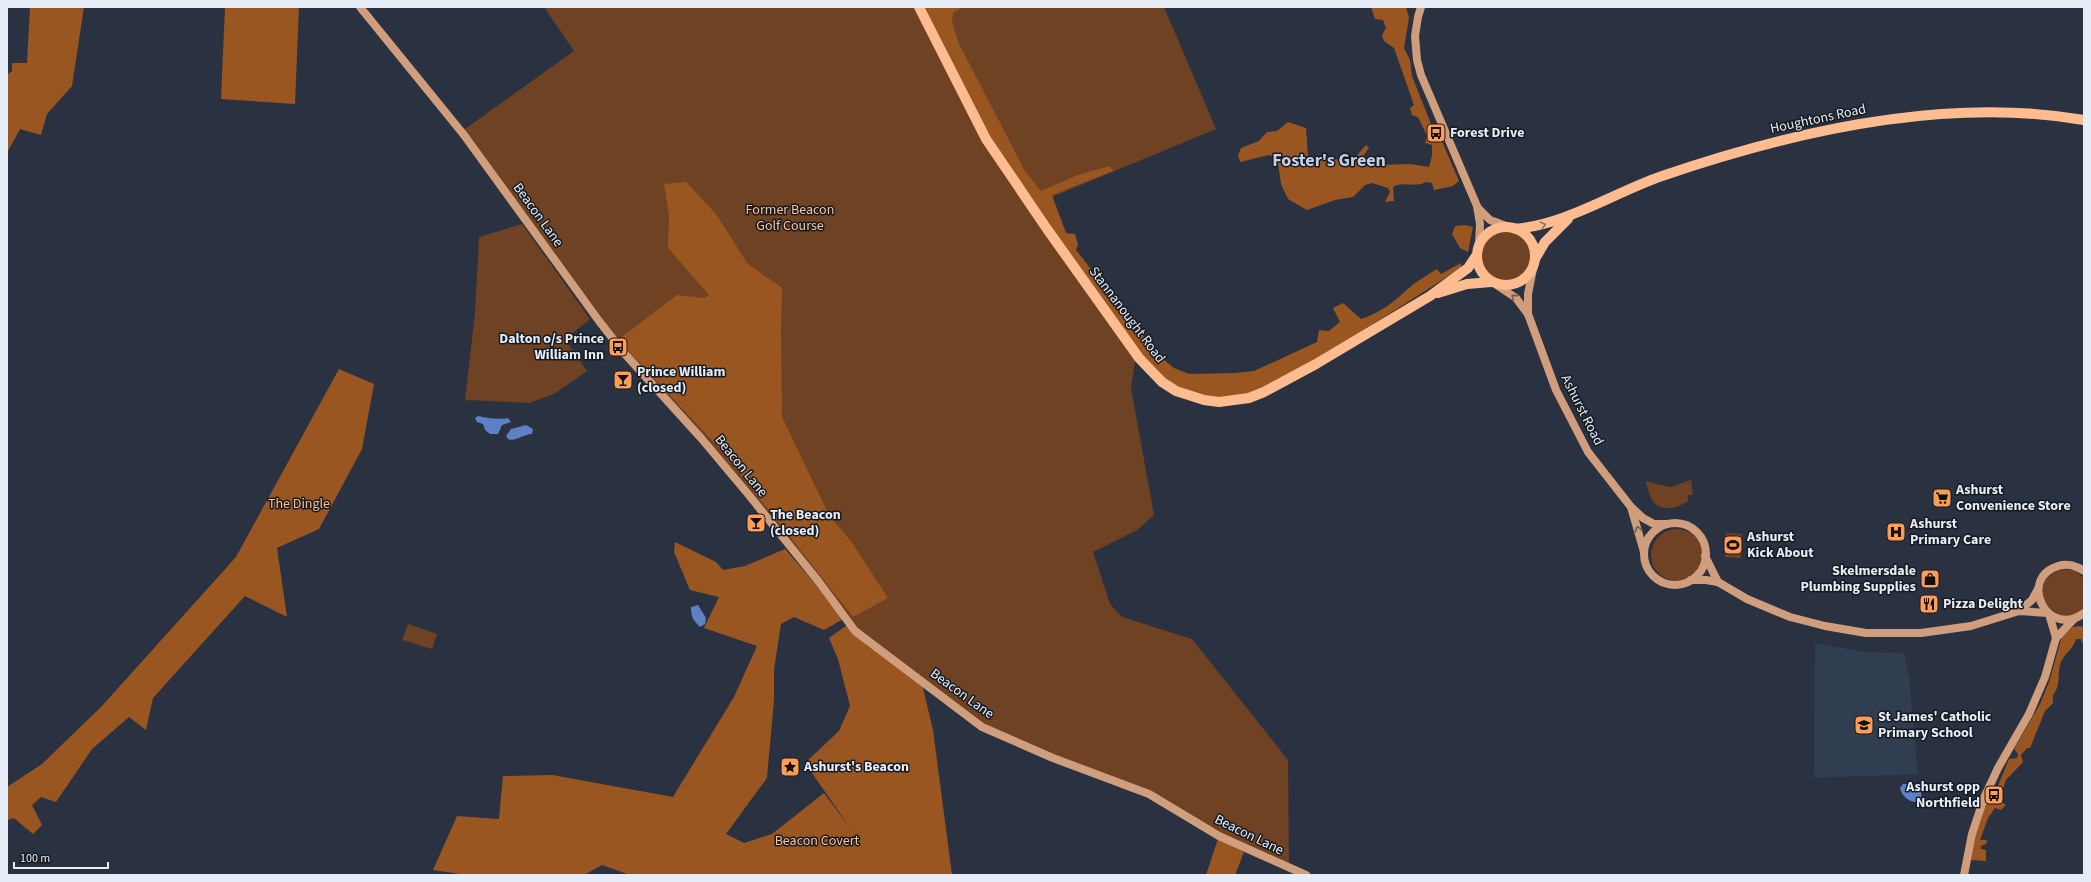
<svg xmlns="http://www.w3.org/2000/svg" width="2091" height="882" font-family="'Source Sans 3',sans-serif">
<style>
.built{fill:#313d51}
.green{fill:#6e4222}
.forest{fill:#9a5621}
.water{fill:#5d81c4}
.lines{fill:none;stroke-linecap:round;stroke-linejoin:round}
.secondary{stroke:#d09e7d;stroke-width:8}
.primary{stroke:#fcbc90;stroke-width:10}
.oneway{stroke:#94735e}
.oneway2{stroke:#735c4f}
.labels{text-anchor:middle;dominant-baseline:central;stroke-width:3;stroke-linejoin:round;paint-order:stroke}
.street-label{font-size:14px;fill:#e7edf7;stroke:#161a21}
.poi-label{font-size:14px;font-weight:bold;fill:#e7edf7;stroke:#161a21;text-anchor:start}
.park-label{font-size:14px;fill:#fcc19a;stroke:#161a21}
.district-label{font-size:18px;font-weight:bold;fill:#c4cfe4;stroke:#161a21}
</style>
<rect width="100%" height="100%" fill="#2a3242"/>
<path class="built" d="M 1815,643 L 1864,652 L 1904,653 L 1909,676 L 1918,774 L 1814,778 Z"/>
<g class="green">
<path d="M 544,7 L 1164,7 L 1216,129 L 1054,196 L 1034,202 L 1034,217 L 1135,361 L 1131,388 L 1154,515 L 1137,530 L 1093,552 L 1110,604 L 1122,617 L 1192,639 L 1288,760 L 1289,869 L 1149,794 L 982,727 L 855,631 L 535,238 L 458,134 L 574,51 Z"/>
<path d="M 522,224 L 590,319 L 569,336 L 569,345 L 587,371 L 554,394 L 529,403 L 465,400 L 475,313 L 479,237 Z"/>
<circle cx="1505" cy="257" r="26"/>
<path d="M 1691,480 L 1693,495 L 1688,495 L 1688,501 C 1676,509 1658,514 1650,496 C 1648,491 1648,486 1645,481 L 1670,487 Z"/>
<circle cx="1677" cy="555" r="26"/>
<path d="M 1726,533 L 1742,534 L 1741,558 L 1725,557 Z"/>
<path d="M 2062,569 L 2074,570 L 2084,578 L 2084,607 C 2057,638 2019,582 2062,569 Z"/>
<path d="M 408,624 L 437,634 L 432,649 L 402,640 Z"/>
</g>
<g class="forest">
<path d="M 30,7 L 84,7 L 72,86 L 47,114 L 41,135 L 20,129 L 7,153 L 7,75 L 12,71 L 12,63 L 27,63 Z"/>
<path d="M 225,7 L 299,7 L 295,104 L 221,99 Z"/>
<path d="M 925,7 L 962,7 L 953,13 L 952,22 L 959,44 L 1025,171 L 1041,191 L 1075,176 L 1109,166 L 1113,171 L 1052,195 L 1066,233 L 1075,234 L 1078,245 L 1076,250 L 1159,356 L 1174,368 L 1189,374 L 1235,373 L 1254,371 L 1317,342 L 1319,330 L 1329,331 L 1340,322 L 1333,308 L 1343,303 L 1361,319 C 1382,312 1395,301 1410,287 C 1418,280 1428,275 1437,269 L 1441,274 L 1461,263 L 1461,268 L 1326,354 L 1251,394 L 1213,399 L 1178,391 L 1148,366 L 991,140 Z"/>
<path d="M 1371,7 L 1406,7 L 1409,18 L 1404,48 L 1410,60 L 1412,76 L 1431,124 L 1438,132 L 1459,181 L 1453,186 L 1434,190 L 1432,183 L 1426,182 C 1416,188 1403,181 1393,187 L 1394,201 L 1385,202 L 1390,192 L 1388,188 L 1372,183 L 1365,185 L 1353,197 L 1335,200 L 1307,210 L 1288,199 L 1281,184 L 1277,156 L 1269,155 L 1240,162 L 1238,155 L 1241,148 L 1259,141 L 1267,132 L 1277,131 L 1288,122 L 1306,128 L 1308,156 L 1352,161 L 1366,145 L 1369,148 L 1360,160 L 1378,165 L 1410,164 L 1429,167 L 1432,156 L 1432,145 L 1425,143 L 1427,136 L 1418,117 L 1412,115 L 1410,108 L 1414,105 L 1394,48 L 1384,41 L 1382,35 L 1386,28 L 1383,20 L 1375,19 Z"/>
<path d="M 686,182 L 716,214 L 748,264 L 782,288 L 781,330 L 782,417 L 829,515 L 853,544 L 888,598 L 853,617 L 722,451 L 618,340 L 677,295 L 704,298 L 709,295 L 668,248 L 669,215 L 664,184 Z"/>
<path d="M 1465,225 L 1473,227 L 1468,252 L 1460,248 L 1452,234 L 1455,226 Z"/>
<path d="M 339,369 L 374,384 L 362,449 L 319,529 L 277,548 L 287,617 L 245,596 L 153,698 L 146,730 L 129,717 L 92,749 L 56,802 L 41,797 L 32,805 L 42,825 L 33,834 L 14,818 L 7,820 L 7,787 L 42,764 L 101,707 L 236,557 Z"/>
<path d="M 675,542 L 716,562 L 723,570 L 745,566 L 785,549 L 845,618 L 824,630 L 794,617 L 781,624 L 774,670 L 774,699 L 767,778 L 726,834 L 744,843 L 772,834 L 824,793 L 851,829 L 805,763 L 839,731 L 850,706 L 838,659 L 829,638 L 847,625 L 921,680 L 933,730 L 952,875 L 630,875 L 602,865 L 584,875 L 467,875 L 433,870 L 457,816 L 499,819 L 503,776 L 552,775 L 673,797 L 734,697 L 757,646 L 704,628 L 719,597 L 690,590 L 674,552 Z"/>
<path d="M 2080,626 L 2084,627 L 2084,647 L 2081,639 L 2076,639 C 2073,649 2066,652 2062,660 C 2056,671 2062,685 2053,695 L 2053,703 L 2045,711 L 2030,748 L 2027,748 L 2021,755 L 2023,762 L 2006,780 L 1999,800 L 2006,805 L 2001,810 L 1995,808 L 1988,818 L 1980,840 L 1987,840 L 1986,844 L 1981,846 L 1981,849 L 1986,850 L 1986,861 L 1971,860 L 1976,833 L 1986,804 L 1993,798 L 2009,759 L 2017,758 L 2018,754 L 2014,749 L 2040,704 L 2049,682 L 2062,636 L 2073,627 Z"/>
<path d="M 1218,839 L 1244,852 L 1235,875 L 1206,875 Z"/>
</g>
<g class="water">
<path d="M 478,416 C 487,418 499,420 508,418 L 511,422 L 502,425 L 498,434 L 490,434 L 485,430 L 483,424 L 477,422 L 475,418 Z"/>
<path d="M 526,425 L 533,429 L 532,434 C 524,434 515,442 508,439 L 506,436 L 511,429 Z"/>
<path d="M 698,605 L 706,618 L 705,624 L 700,627 C 693,620 691,617 691,607 Z"/>
<path d="M 1903,784 L 1915,784 L 1921,792 L 1922,801 C 1913,805 1902,798 1900,788 Z"/>
</g>
<g class="lines">
<g class="secondary">
<path d="M 360,7 L 464,135 L 599,321 L 624,353 L 701,438 L 748,494 L 819,582 L 855,631 L 982,727 L 1053,758 L 1149,794 L 1219,836 L 1306,875"/>
<path d="M 1421,7 L 1418,17 L 1415,36 L 1417,60 L 1421,75 L 1477,206 L 1480,224 L 1479,244"/>
<path d="M 1478,208 L 1490,220 L 1509,227"/>
<path d="M 1495,284 L 1516,298 L 1528,314 L 1556,390 L 1588,452 L 1631,507 L 1643,518 L 1654,524 L 1667,524"/>
<path d="M 1528,314 L 1528,294 L 1534,264"/>
<path d="M 1631,507 L 1644,552"/>
<circle cx="1675" cy="554" r="31"/>
<path d="M 1705,556 L 1718,582"/>
<path d="M 2084,571 C 2077,566 2067,563 2058,566 C 2017,579 2048,640 2084,613"/>
<path d="M 1691,580 L 1706,580 L 1718,582 L 1747,599 L 1790,617 L 1825,626 L 1866,633 L 1921,633 L 1971,626 L 2019,611 L 2048,613"/>
<path d="M 2019,611 L 2032,600 L 2038,589"/>
<path d="M 2049,614 L 2056,638"/>
<path d="M 1964,875 L 1972,834 L 1984,798 L 1998,768 L 2029,714 L 2045,677 L 2056,638 L 2074,619"/>
</g>
<g class="primary">
<path d="M 919,7 L 986,139 L 1047,229 L 1139,358 L 1162,382 L 1176,391 L 1204,400 L 1219,402 L 1249,398 L 1264,392 L 1316,364 L 1430,296 L 1468,268 L 1476,256"/>
<circle cx="1506" cy="256" r="29"/>
<path d="M 1515,229 C 1568,224 1613,193 1662,176 C 1793,131 1946,96 2084,120"/>
<path d="M 1535,259 L 1545,242 L 1568,219"/>
<path d="M 1438,293 L 1467,284 L 1491,282"/>
</g>
</g>
<defs><path id="oneway-chevron" d="M-2-3.5L2.5 0L-2 3.5" fill="none" stroke-width="1.6" stroke-linecap="round" stroke-linejoin="round"/></defs>
<use class="oneway" href="#oneway-chevron" transform="translate(1543 225) rotate(-14)"/>
<g class="oneway2">
<use href="#oneway-chevron" transform="translate(1514 297) rotate(-140)"/>
<use href="#oneway-chevron" transform="translate(1638 529) rotate(-106)"/>
</g>
<defs>
<g id="bus-square" transform="scale(1)"><rect x="-9" y="-9" width="18" height="18" rx="4" fill="#fd9c55" stroke="#161a21"/><path d="M-5-6H5V4H4V6H2V4H-2V6H-4V4H-5ZM-3.5-4V0h7V-4ZM-3.5 1.2v1.5H-2V1.2ZM2 1.2v1.5H3.5V1.2Z" fill="#111"/></g>
<g id="bar-square" transform="scale(1)"><rect x="-9" y="-9" width="18" height="18" rx="4" fill="#fd9c55" stroke="#161a21"/><path d="M-6-5H6L.8 .8V4.5H3.5V6h-7V4.5H-.8V.8Z" fill="#111"/></g>
<g id="supermarket-square" transform="scale(1)"><rect x="-9" y="-9" width="18" height="18" rx="4" fill="#fd9c55" stroke="#161a21"/><path d="M-6-5.5h2.5l.6 2H6L4.5 2H-2.5L-4.4-4H-6ZM-1.5 3.2a1.3 1.3 0 1 0 .1 0ZM3 3.2a1.3 1.3 0 1 0 .1 0Z" fill="#111"/></g>
<g id="hospital-square" transform="scale(1)"><rect x="-9" y="-9" width="18" height="18" rx="4" fill="#fd9c55" stroke="#161a21"/><path d="M-5-5h3v3.5h4V-5h3V5h-3V1.5h-4V5h-3Z" fill="#111"/></g>
<g id="stadium-square" transform="scale(1)"><rect x="-9" y="-9" width="18" height="18" rx="4" fill="#fd9c55" stroke="#161a21"/><path d="M0-5a6.5 5 0 1 0 0 10a6.5 5 0 1 0 0-10ZM-3.5-1.8h7v3.6h-7Z" fill="#111"/></g>
<g id="shop-square" transform="scale(1)"><rect x="-9" y="-9" width="18" height="18" rx="4" fill="#fd9c55" stroke="#161a21"/><path d="M-5-2.5h2.3a2.7 3.5 0 0 1 5.4 0H5L5.5 6h-11ZM-1.5-2.5h3a1.5 2.3 0 0 0-3 0Z" fill="#111"/></g>
<g id="restaurant-square" transform="scale(1)"><rect x="-9" y="-9" width="18" height="18" rx="4" fill="#fd9c55" stroke="#161a21"/><path d="M-5-6h1v4h1v-4h1v4h1v-4h1v5L-1.5 .5V6h-2V.5L-5-1ZM5-6V6H3V1.5H1.5Q1.5-4 5-6Z" fill="#111"/></g>
<g id="school-square" transform="scale(1)"><rect x="-9" y="-9" width="18" height="18" rx="4" fill="#fd9c55" stroke="#161a21"/><path d="M0-5L7-2L0 1L-7-2ZM-4 1L0 2.5L4 1V4Q0 6-4 4Z" fill="#111"/></g>
<g id="sight-square" transform="scale(1)"><rect x="-9" y="-9" width="18" height="18" rx="4" fill="#fd9c55" stroke="#161a21"/><path d="M0-6L1.8-2.2L6-1.7L2.9 1.2L3.7 5.4L0 3.3L-3.7 5.4L-2.9 1.2L-6-1.7L-1.8-2.2Z" fill="#111"/></g>
</defs>
<g fill-rule="evenodd">
<use href="#bus-square" x="1436" y="133"/>
<use href="#bus-square" x="618" y="347"/>
<use href="#bar-square" x="623" y="380"/>
<use href="#supermarket-square" x="1942" y="498"/>
<use href="#bar-square" x="756" y="523"/>
<use href="#hospital-square" x="1896" y="532"/>
<use href="#stadium-square" x="1733" y="545"/>
<use href="#shop-square" x="1930" y="579"/>
<use href="#restaurant-square" x="1929" y="604"/>
<use href="#school-square" x="1864" y="725"/>
<use href="#sight-square" x="790" y="767"/>
<use href="#bus-square" x="1994" y="795"/>
</g>
<g class="labels">
<g class="street-label">
<text transform="translate(1818 119) rotate(-12)">Houghtons Road</text>
<text transform="translate(538 215) rotate(54)">Beacon Lane</text>
<text transform="translate(1127 315) rotate(53)">Stannanought Road</text>
<text transform="translate(1582 410) rotate(63)">Ashurst Road</text>
<text transform="translate(741 466) rotate(51)">Beacon Lane</text>
<text transform="translate(962 694) rotate(36)">Beacon Lane</text>
<text transform="translate(1249 835) rotate(26)">Beacon Lane</text>
</g>
<g class="poi-label">
<text x="1450" y="133">Forest Drive</text>
<text x="604" y="339" text-anchor="end">Dalton o/s Prince<tspan x="604" dy="16">William Inn</tspan></text>
<text x="637" y="372">Prince William<tspan x="637" dy="16">(closed)</tspan></text>
<text x="1956" y="490">Ashurst<tspan x="1956" dy="16">Convenience Store</tspan></text>
<text x="770" y="515">The Beacon<tspan x="770" dy="16">(closed)</tspan></text>
<text x="1910" y="524">Ashurst<tspan x="1910" dy="16">Primary Care</tspan></text>
<text x="1747" y="537">Ashurst<tspan x="1747" dy="16">Kick About</tspan></text>
<text x="1916" y="571" text-anchor="end">Skelmersdale<tspan x="1916" dy="16">Plumbing Supplies</tspan></text>
<text x="1943" y="604">Pizza Delight</text>
<text x="1878" y="717">St James' Catholic<tspan x="1878" dy="16">Primary School</tspan></text>
<text x="804" y="767">Ashurst's Beacon</text>
<text x="1980" y="787" text-anchor="end">Ashurst opp<tspan x="1980" dy="16">Northfield</tspan></text>
</g>
<g class="park-label">
<text x="790" y="210">Former Beacon<tspan x="790" dy="16">Golf Course</tspan></text>
<text x="299" y="504">The Dingle</text>
<text x="817" y="841">Beacon Covert</text>
</g>
<g class="district-label">
<text x="1329" y="160">Foster's Green</text>
</g>
</g>
<rect width="2091" height="882" fill="none" stroke="#e7edf7" stroke-width="16"/>
<path d="M14 862v6h94v-6" fill="none" stroke="#e7edf7" stroke-width="2"/>
<text x="20" y="862" font-size="12" fill="#e7edf7" stroke="#161a21" stroke-width="3" paint-order="stroke">100 m</text>
</svg>
